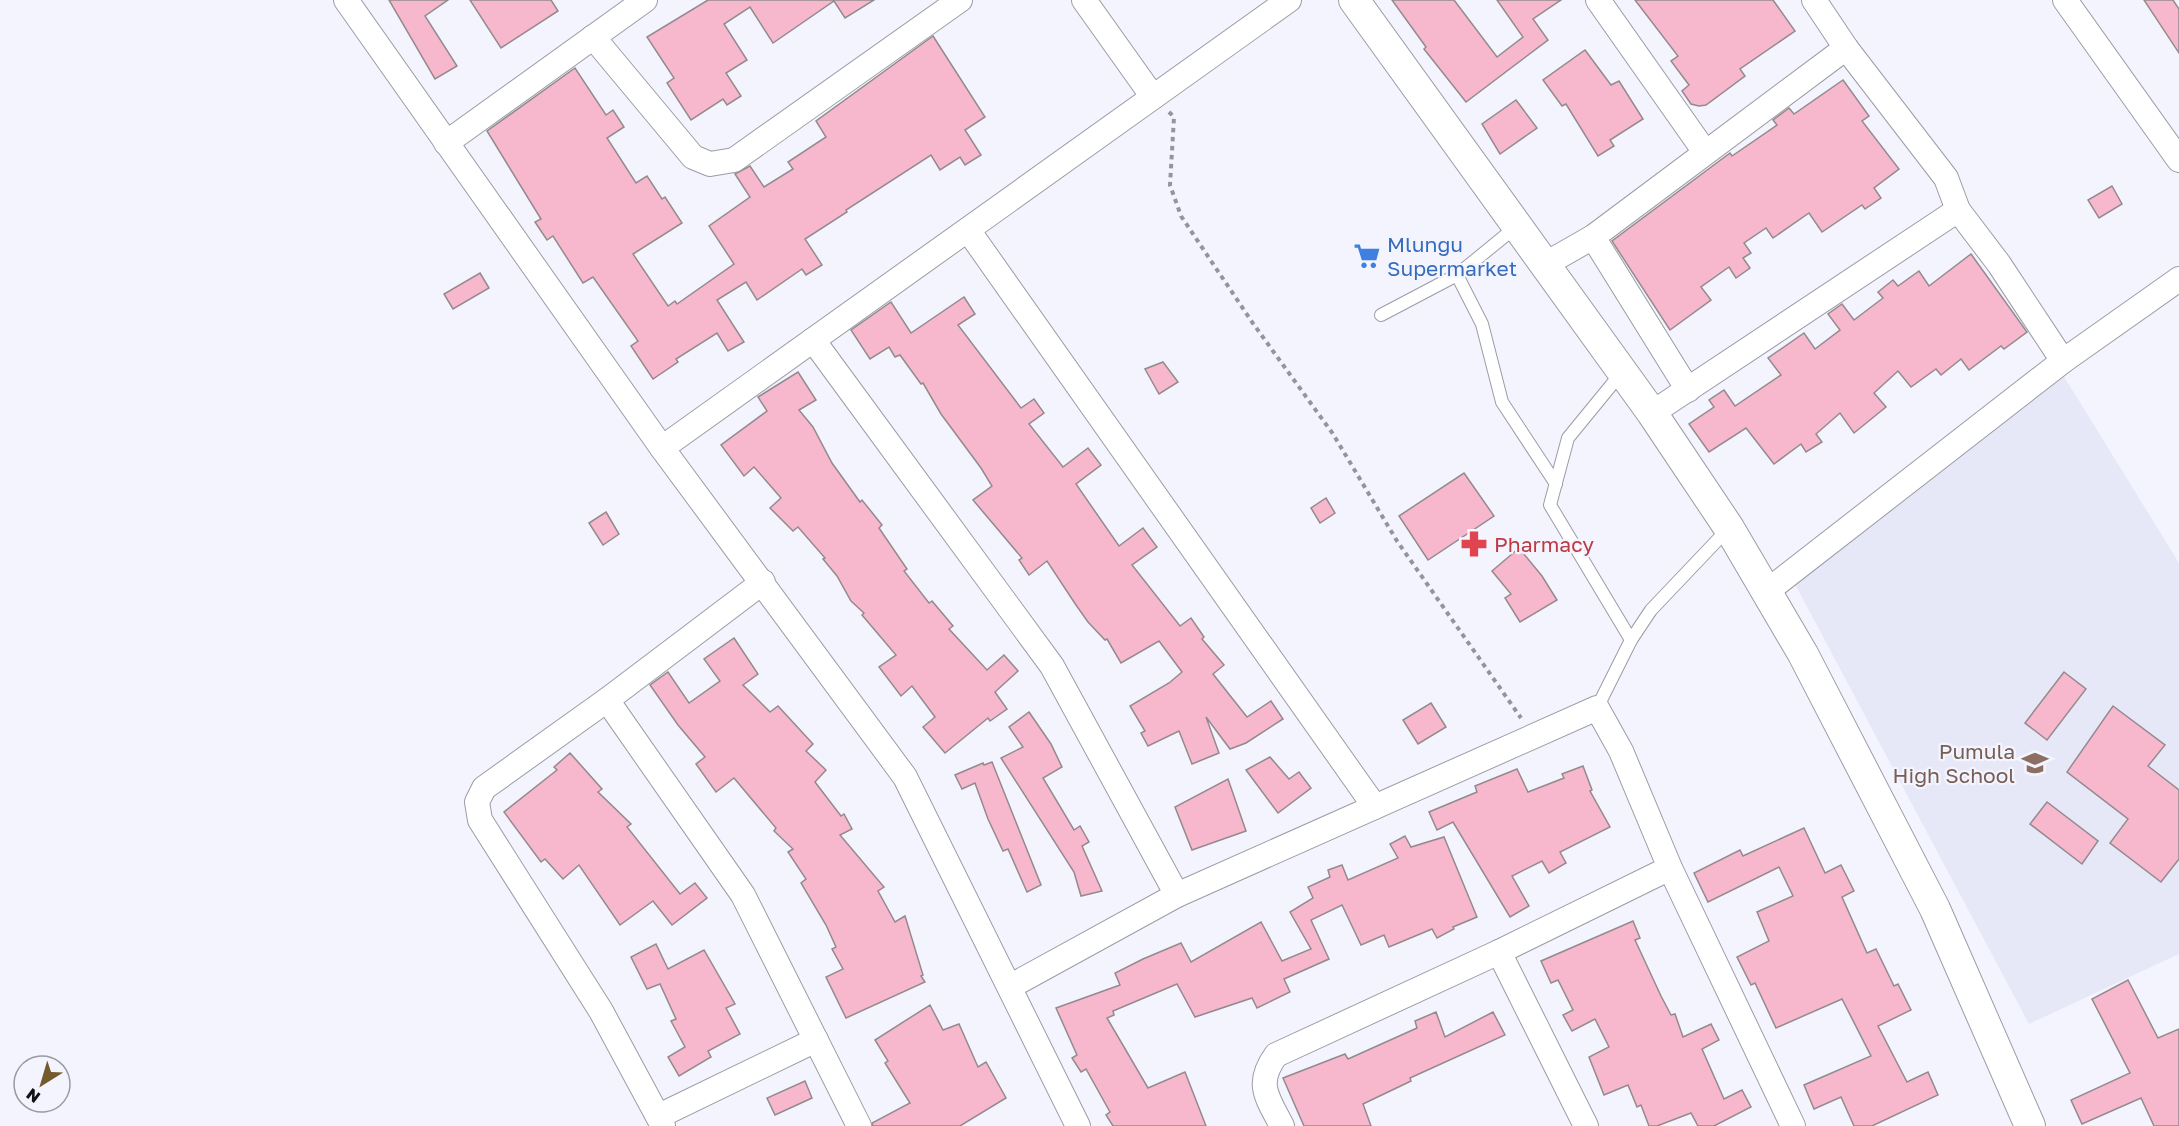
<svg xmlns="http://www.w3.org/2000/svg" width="2179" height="1126" font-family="'Golos Text',sans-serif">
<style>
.built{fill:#e6e8f8}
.building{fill:#f7b8ce;stroke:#948a8d;stroke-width:1.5}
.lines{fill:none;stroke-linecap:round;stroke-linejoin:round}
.service-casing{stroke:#9b9da5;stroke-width:14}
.minor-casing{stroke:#9b9da5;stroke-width:26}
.tertiary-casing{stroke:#9b9da5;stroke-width:32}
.path{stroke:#94959c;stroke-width:4;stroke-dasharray:4.5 4.5;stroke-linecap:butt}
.service{stroke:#fff;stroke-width:12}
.minor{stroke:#fff;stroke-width:24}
.tertiary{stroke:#fff;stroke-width:30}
.labels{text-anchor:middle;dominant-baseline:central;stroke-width:4.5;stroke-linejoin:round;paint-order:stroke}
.shop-label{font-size:21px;fill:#366cbe;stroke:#f3f4fe;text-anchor:start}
.health-label{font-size:21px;fill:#be3a42;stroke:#f3f4fe;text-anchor:start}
.education-label{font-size:21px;fill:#785e54;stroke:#f3f4fe;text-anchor:end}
</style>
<rect width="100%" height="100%" fill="#f3f4fe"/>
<path class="built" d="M 2060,370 L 2179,563 L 2179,954 L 2029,1024 L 1789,573 Z"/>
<g class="building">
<path d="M 389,0 L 448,0 L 425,16 L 457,66 L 435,79 Z"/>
<path d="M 470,0 L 551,0 L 558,11 L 501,48 Z"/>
<path d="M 708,0 L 874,0 L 845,18 L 834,1 L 773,43 L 750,7 L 724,24 L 747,60 L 726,73 L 741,96 L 727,105 L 723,99 L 691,120 L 667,83 L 674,78 L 647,37 Z"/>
<path d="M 1392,0 L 1454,0 L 1497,57 L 1523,37 L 1497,0 L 1561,0 L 1533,19 L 1548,40 L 1466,102 L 1424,49 L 1426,47 Z"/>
<path d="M 1635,0 L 1773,0 L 1795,31 L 1740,69 L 1745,76 L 1706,105 L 1699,106 L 1691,104 L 1682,91 L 1689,85 L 1671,61 L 1678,56 Z"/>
<path d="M 2144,0 L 2173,0 L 2179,9 L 2179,53 Z"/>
<path d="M 933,36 L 985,117 L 965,130 L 981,155 L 965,165 L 960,157 L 940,170 L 931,155 L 846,210 L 847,212 L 805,239 L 822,265 L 806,275 L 802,269 L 757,300 L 746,282 L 717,300 L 744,342 L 728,351 L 717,333 L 676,359 L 678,362 L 653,379 L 631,346 L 638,341 L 593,277 L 583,283 L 553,236 L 547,240 L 535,222 L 541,219 L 487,131 L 575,68 L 606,115 L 613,110 L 624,127 L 607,138 L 636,183 L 647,176 L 662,199 L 665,197 L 682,223 L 633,254 L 668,306 L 675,301 L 677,304 L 734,264 L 709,226 L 750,197 L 735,174 L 750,166 L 764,187 L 793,169 L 788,162 L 826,137 L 816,121 Z"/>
<path d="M 1585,50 L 1611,85 L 1619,81 L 1643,119 L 1610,140 L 1614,146 L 1598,156 L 1566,104 L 1562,106 L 1543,80 Z"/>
<path d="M 1843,80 L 1869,116 L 1862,121 L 1899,169 L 1874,188 L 1881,198 L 1865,209 L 1862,205 L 1822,232 L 1809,213 L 1773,238 L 1766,228 L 1744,243 L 1751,253 L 1743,258 L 1750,268 L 1736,278 L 1729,267 L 1701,287 L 1711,300 L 1670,330 L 1612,241 L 1730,153 L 1732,156 L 1777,125 L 1773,120 L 1789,108 L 1794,114 Z"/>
<path d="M 1516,100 L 1537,128 L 1500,154 L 1482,124 Z"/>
<path d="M 2112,186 L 2122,204 L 2099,218 L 2088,200 Z"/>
<path d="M 1971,254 L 2027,332 L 2004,349 L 2001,346 L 1969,370 L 1961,359 L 1941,375 L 1936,369 L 1911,387 L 1898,371 L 1874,393 L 1886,407 L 1854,433 L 1840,413 L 1816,434 L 1822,442 L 1806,452 L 1801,444 L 1774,464 L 1746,428 L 1709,452 L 1689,424 L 1714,407 L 1709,400 L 1724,390 L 1735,406 L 1781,375 L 1768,358 L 1804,333 L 1815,349 L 1840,330 L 1828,314 L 1842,304 L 1854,320 L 1883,298 L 1878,292 L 1893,280 L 1898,286 L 1919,271 L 1929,286 Z"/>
<path d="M 480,273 L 489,288 L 453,309 L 444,294 Z"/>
<path d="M 964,297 L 975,314 L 958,325 L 1021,408 L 1034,399 L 1044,413 L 1029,424 L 1063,467 L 1088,448 L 1101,465 L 1076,484 L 1119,546 L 1143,528 L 1157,547 L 1132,565 L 1180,626 L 1191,618 L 1204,637 L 1202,639 L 1224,665 L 1213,674 L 1247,717 L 1271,701 L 1283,719 L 1246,743 L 1230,749 L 1206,717 L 1219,753 L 1192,764 L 1179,731 L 1148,746 L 1141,733 L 1145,731 L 1130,706 L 1169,683 L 1182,672 L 1159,641 L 1121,663 L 1107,639 L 1105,640 L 1088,622 L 1076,605 L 1047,561 L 1029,575 L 1019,560 L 1022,558 L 973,500 L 992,486 L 981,468 L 941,414 L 923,383 L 921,384 L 900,355 L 895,357 L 889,347 L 870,359 L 851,330 L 891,302 L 911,333 Z"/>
<path d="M 1163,362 L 1178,382 L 1159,394 L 1145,369 Z"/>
<path d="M 798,372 L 816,400 L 799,410 L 813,427 L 832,463 L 860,502 L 862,500 L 882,525 L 879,528 L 907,569 L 904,571 L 929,603 L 932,601 L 953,626 L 949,629 L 987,670 L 1004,655 L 1018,671 L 995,692 L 1007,709 L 990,721 L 988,718 L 945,753 L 923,727 L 935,717 L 912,686 L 901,696 L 879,667 L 896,655 L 862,615 L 864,613 L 851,601 L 837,576 L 823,559 L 825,558 L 798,527 L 793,531 L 770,508 L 781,498 L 754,467 L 744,476 L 721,445 L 767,411 L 758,397 Z"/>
<path d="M 1464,473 L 1494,516 L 1428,560 L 1399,516 Z"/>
<path d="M 1326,498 L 1335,513 L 1320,523 L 1311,508 Z"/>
<path d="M 606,512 L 619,534 L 603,545 L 589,523 Z"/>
<path d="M 1519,548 L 1542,576 L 1557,600 L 1520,622 L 1505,598 L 1511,594 L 1492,571 Z"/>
<path d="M 734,638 L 758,674 L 743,685 L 770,712 L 778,706 L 813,744 L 806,751 L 826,770 L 815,782 L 841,816 L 844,814 L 852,829 L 840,835 L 884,887 L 878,891 L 895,922 L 905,916 L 923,975 L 921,976 L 925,982 L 846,1018 L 826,977 L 843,969 L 832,949 L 836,947 L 826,925 L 801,883 L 806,879 L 788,852 L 793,849 L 774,831 L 776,828 L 734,778 L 716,792 L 696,764 L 705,757 L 678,725 L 650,685 L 668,672 L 689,703 L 720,681 L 704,659 Z"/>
<path d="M 2064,672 L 2086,689 L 2047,740 L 2025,723 Z"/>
<path d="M 1431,703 L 1446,727 L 1418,744 L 1403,720 Z"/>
<path d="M 2113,706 L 2165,745 L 2148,766 L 2179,790 L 2179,859 L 2161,882 L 2110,843 L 2128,819 L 2067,772 Z"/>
<path d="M 1029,712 L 1051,744 L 1062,767 L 1043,778 L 1074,830 L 1080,826 L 1089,842 L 1082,846 L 1102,891 L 1081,896 L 1074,872 L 1001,758 L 1023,747 L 1009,727 Z"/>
<path d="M 570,753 L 602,789 L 598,792 L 631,824 L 627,827 L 680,894 L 695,883 L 707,898 L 672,925 L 653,901 L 620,925 L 579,865 L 563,879 L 545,859 L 541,862 L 504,812 L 557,770 L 554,767 Z"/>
<path d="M 1270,757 L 1289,779 L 1299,772 L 1311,788 L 1278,813 L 1246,770 Z"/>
<path d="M 992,762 L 1041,885 L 1027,892 L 1008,849 L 1003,851 L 988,819 L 975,783 L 962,789 L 955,775 L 983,763 L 984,765 Z"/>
<path d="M 1583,766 L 1592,790 L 1590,791 L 1610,827 L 1560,852 L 1566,863 L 1549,873 L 1542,861 L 1512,876 L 1529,906 L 1510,917 L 1453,822 L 1437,830 L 1429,812 L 1477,792 L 1475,786 L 1517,769 L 1528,792 L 1564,778 L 1562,774 Z"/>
<path d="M 1228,779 L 1246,831 L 1192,850 L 1175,807 Z"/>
<path d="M 2047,802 L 2098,841 L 2082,864 L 2030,824 Z"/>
<path d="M 1804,828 L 1825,873 L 1841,865 L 1854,891 L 1842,897 L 1867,953 L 1876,949 L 1894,986 L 1898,984 L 1911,1010 L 1878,1026 L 1907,1082 L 1928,1072 L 1938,1095 L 1872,1126 L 1854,1126 L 1841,1097 L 1814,1109 L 1804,1085 L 1871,1056 L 1842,999 L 1776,1028 L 1755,983 L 1751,985 L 1737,957 L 1769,941 L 1757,912 L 1793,896 L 1779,867 L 1708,902 L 1694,873 L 1740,850 L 1743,856 Z"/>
<path d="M 1405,836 L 1411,847 L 1444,837 L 1477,917 L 1453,927 L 1454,929 L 1437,938 L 1432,929 L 1389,947 L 1384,935 L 1361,945 L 1342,905 L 1311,920 L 1329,959 L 1284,979 L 1290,992 L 1257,1008 L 1252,998 L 1195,1017 L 1177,984 L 1113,1011 L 1114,1015 L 1107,1018 L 1148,1088 L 1185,1072 L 1206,1126 L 1113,1126 L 1106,1115 L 1110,1112 L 1086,1069 L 1081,1072 L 1072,1058 L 1077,1055 L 1056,1008 L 1120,985 L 1115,973 L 1143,959 L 1181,943 L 1191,962 L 1261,922 L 1282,961 L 1311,949 L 1290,912 L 1313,898 L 1308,887 L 1330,877 L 1328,870 L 1342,865 L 1348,880 L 1398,858 L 1390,844 Z"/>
<path d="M 1633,921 L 1640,938 L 1635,940 L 1661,996 L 1671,1015 L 1675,1014 L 1683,1037 L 1711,1024 L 1719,1040 L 1702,1049 L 1724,1099 L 1742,1090 L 1751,1107 L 1714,1126 L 1698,1126 L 1691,1113 L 1657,1126 L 1649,1126 L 1641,1105 L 1637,1107 L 1628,1085 L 1604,1095 L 1589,1057 L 1609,1047 L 1595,1019 L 1572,1031 L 1563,1015 L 1573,1010 L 1558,980 L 1551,983 L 1541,961 Z"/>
<path d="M 656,944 L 668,969 L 704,950 L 735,1004 L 726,1008 L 740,1034 L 708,1051 L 711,1057 L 679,1076 L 668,1057 L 685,1047 L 671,1021 L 676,1019 L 660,984 L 647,989 L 631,957 Z"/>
<path d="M 2128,980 L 2158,1038 L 2179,1029 L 2179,1126 L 2154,1126 L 2141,1098 L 2082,1124 L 2071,1100 L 2130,1073 L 2092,999 Z"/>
<path d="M 930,1005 L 943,1030 L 959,1024 L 978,1067 L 986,1062 L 1006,1098 L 960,1126 L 873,1126 L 872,1123 L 910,1103 L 885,1063 L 888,1061 L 875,1040 Z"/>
<path d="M 1436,1012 L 1445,1037 L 1493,1012 L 1505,1035 L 1410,1078 L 1411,1081 L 1363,1104 L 1371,1126 L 1304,1126 L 1283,1078 L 1345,1054 L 1348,1059 L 1417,1028 L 1415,1021 Z"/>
<path d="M 805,1081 L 812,1098 L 775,1115 L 767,1098 Z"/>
</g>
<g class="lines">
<g class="service-casing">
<g id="service">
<path d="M 1517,226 L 1457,275 L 1482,324 L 1502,402 L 1556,484"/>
<path d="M 1381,315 L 1457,275"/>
<path d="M 1622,372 L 1568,438 L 1550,505 L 1631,640"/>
<path d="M 1597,708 L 1631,640 L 1651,610 L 1728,529"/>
</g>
</g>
<g class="minor-casing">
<g id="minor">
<path d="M 346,0 L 662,448 L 905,777 L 1078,1126"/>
<path d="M 1084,0 L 1153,97"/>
<path d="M 1598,0 L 1705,152"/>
<path d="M 1814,0 L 1846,48 L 1946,178 L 1958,210 L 1999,264 L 2063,361"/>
<path d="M 2065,0 L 2179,160"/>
<path d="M 593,37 L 693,157 L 710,164 L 734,160 L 960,0"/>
<path d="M 446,143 L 645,0"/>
<path d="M 968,230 L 1375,807"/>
<path d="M 1593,237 L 1688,390"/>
<path d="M 1544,265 L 1593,237 L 1846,48"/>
<path d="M 813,340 L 1052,666 L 1177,895"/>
<path d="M 1652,413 L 1958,210"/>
<path d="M 662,448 L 1289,0"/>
<path d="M 763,582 L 607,700 L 743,895 L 859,1126"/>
<path d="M 1766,592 L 2063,361 L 2179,279"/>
<path d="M 607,700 L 484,788 L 477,802 L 480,820 L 601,1011 L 663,1126"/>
<path d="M 1499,952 L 1586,1126"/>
<path d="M 1011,986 L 1177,895 L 1597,708 L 1621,751 L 1670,868 L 1793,1126"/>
<path d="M 659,1116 L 816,1040"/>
<path d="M 1282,1126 C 1267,1097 1255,1084 1276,1055 L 1499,952 L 1670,868"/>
</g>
</g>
<g class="tertiary-casing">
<path id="tertiary" d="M 1354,0 L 1652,413 L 1729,528 L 1803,654 L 1935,909 L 2030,1126"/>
</g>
<path class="path" d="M 1169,112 L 1174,117 L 1170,185 L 1181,216 L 1252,322 L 1333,434 L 1397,541 L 1521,718"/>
<use href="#service" class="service"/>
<use href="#minor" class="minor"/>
<use href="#tertiary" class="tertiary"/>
</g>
<defs>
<g id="supermarket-bare" transform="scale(2.07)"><path d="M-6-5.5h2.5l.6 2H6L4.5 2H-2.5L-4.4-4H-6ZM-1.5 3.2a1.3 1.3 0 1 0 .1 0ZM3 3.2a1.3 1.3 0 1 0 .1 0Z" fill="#3f7fe0" stroke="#f3f4fe" stroke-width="2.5" paint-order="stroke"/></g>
<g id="pharmacy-bare" transform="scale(2.07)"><path d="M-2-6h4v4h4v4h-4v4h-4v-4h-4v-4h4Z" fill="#e0444e" stroke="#f3f4fe" stroke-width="2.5" paint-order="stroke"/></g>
<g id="school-bare" transform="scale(2.07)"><path d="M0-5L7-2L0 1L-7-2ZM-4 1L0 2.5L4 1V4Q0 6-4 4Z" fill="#8d6e63" stroke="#f3f4fe" stroke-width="2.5" paint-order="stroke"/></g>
</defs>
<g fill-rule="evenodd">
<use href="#supermarket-bare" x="1367" y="256"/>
<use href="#pharmacy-bare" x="1474" y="544"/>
<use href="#school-bare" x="2035" y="763"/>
</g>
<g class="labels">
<g class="shop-label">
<text x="1387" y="244">Mlungu<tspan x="1387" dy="24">Supermarket</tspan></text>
</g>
<g class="health-label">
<text x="1494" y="544">Pharmacy</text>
</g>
<g class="education-label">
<text x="2015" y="751">Pumula<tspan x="2015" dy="24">High School</tspan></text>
</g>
</g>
<g transform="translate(42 1084) rotate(217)"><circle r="28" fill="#f3f4fe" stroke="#999aa1" stroke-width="1.5"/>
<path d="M0-4.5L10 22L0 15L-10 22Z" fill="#745a2c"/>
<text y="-9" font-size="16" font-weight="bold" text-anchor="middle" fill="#131316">N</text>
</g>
</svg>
